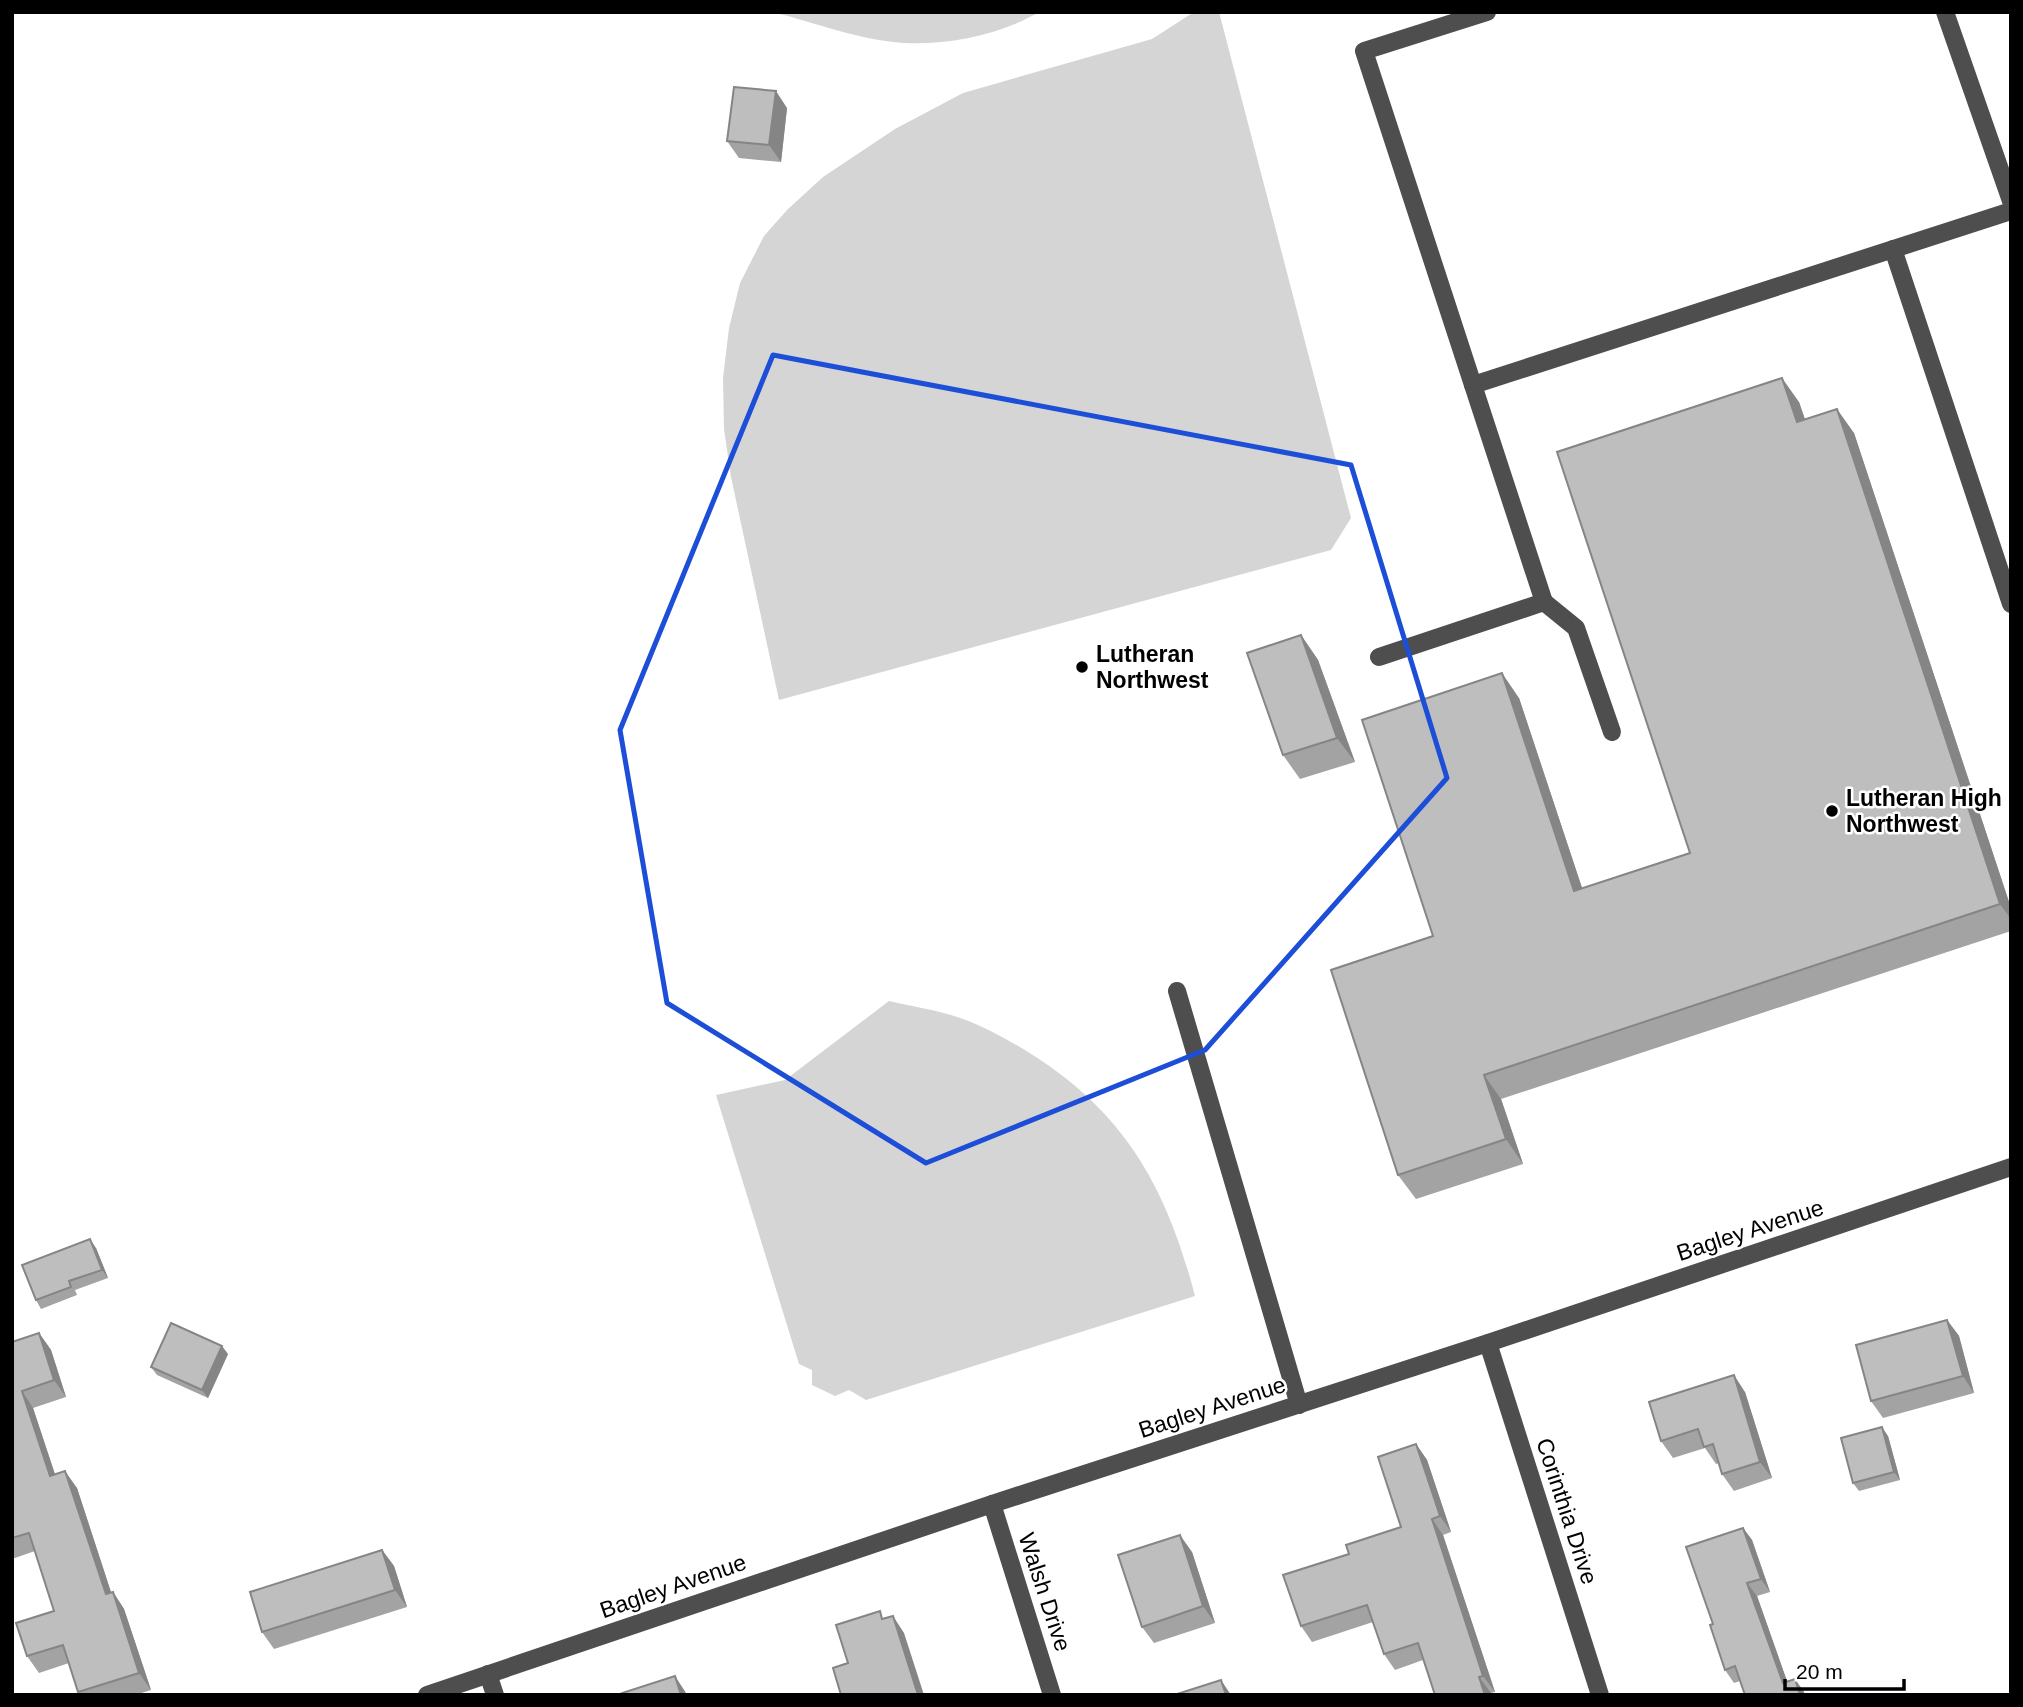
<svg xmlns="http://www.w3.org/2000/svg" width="2023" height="1707" font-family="Helvetica,sans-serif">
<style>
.green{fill:#d5d5d5}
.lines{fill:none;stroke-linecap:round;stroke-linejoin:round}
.minor{stroke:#4e4e4e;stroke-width:18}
.wall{fill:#a3a3a3}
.shaded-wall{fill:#858585}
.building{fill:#bebebe;stroke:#858585;stroke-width:2}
.marked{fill:none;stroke:#1d4ed8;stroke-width:5;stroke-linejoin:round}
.poi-dot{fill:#000;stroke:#fff;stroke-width:2.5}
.labels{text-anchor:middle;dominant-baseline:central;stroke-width:5;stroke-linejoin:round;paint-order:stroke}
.poi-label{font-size:23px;font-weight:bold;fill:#000;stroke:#fff;text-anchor:start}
.street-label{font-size:23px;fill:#000;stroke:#fff}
</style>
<rect width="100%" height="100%" fill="#fff"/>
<g class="green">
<path d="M 773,12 L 1039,12 C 1000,35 949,45 904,43 C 860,40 815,23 773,12 Z"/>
<path d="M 1194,12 L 1219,12 L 1351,518 L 1331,550 L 779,700 L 731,477 L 724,429 L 723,378 L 729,328 L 740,283 L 764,236 L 787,210 L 823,177 L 895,129 L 963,93 L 1152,39 Z"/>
<path d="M 889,1001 C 910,1006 931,1009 951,1015 C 978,1023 1005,1038 1028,1052 C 1125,1112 1167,1188 1195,1296 L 866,1400 L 849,1390 L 835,1396 L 812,1385 L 812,1370 L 799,1364 L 716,1095 L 785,1080 Z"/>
</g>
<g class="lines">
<g class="minor">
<path d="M 1487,12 L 1364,51 L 1473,385 L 2011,211"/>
<path d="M 1945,12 L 2011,201"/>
<path d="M 1893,249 L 2011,604"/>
<path d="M 1544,602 L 1576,628 L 1612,732"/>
<path d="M 1379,657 L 1544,602 L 1473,385"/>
<path d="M 1177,991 L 1299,1405"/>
<path d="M 1488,1343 L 1600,1695"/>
<path d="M 992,1504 L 1052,1695"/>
<path d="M 488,1674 L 495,1695"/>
<path d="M 427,1695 L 992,1504 L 1488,1343 L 2011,1167"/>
</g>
</g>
<g class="wall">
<path d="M 787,108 L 781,162 L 739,158 L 727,141 Z"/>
<path d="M 1799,402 L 1805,419 L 1854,433 L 2011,908 L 2011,931 L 1501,1099 L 1523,1164 L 1416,1199 L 1398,1175 L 1433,936 L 1519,698 L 1582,888 L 1690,853 Z"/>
<path d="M 1301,635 L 1318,660 L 1355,762 L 1300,779 L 1283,755 Z"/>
<path d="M 96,1248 L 108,1278 L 75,1290 L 77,1295 L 41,1309 L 36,1300 Z"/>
<path d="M 1947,1320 L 1959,1336 L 1974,1393 L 1883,1418 L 1871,1401 Z"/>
<path d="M 39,1333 L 51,1350 L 66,1397 L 33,1408 L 55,1474 L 77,1488 L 111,1592 L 113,1592 L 124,1609 L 151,1690 L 135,1695 L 80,1695 L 69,1663 L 39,1673 L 27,1656 L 54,1611 L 35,1551 L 12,1559 L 12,1342 Z"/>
<path d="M 228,1354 L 208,1398 L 157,1375 L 151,1367 Z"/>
<path d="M 1745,1392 L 1772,1478 L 1734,1491 L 1722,1474 L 1719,1463 L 1716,1464 L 1705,1448 L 1673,1458 L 1661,1441 Z"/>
<path d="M 1888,1436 L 1900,1480 L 1859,1491 L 1853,1483 Z"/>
<path d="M 1416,1444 L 1427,1460 L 1451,1532 L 1443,1535 L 1495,1692 L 1491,1693 L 1491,1695 L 1435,1695 L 1423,1660 L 1395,1670 L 1384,1654 L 1373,1622 L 1312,1642 L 1301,1626 L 1349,1554 L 1401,1527 Z"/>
<path d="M 1743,1528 L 1752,1540 L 1770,1592 L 1757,1596 L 1787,1682 L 1795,1679 L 1805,1695 L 1745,1695 L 1740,1681 L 1734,1683 L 1725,1670 L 1713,1624 Z"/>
<path d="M 382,1550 L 394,1566 L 407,1607 L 274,1649 L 262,1632 Z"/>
<path d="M 1192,1552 L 1215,1623 L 1154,1643 L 1142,1627 Z"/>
</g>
<g class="shaded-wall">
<path d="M 776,91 L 787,108 L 781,162 L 769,145 Z"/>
<path d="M 1782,378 L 1799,402 L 1814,447 L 1797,422 Z"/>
<path d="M 1837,409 L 1854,433 L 2011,908 L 2011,919 L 2000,904 Z"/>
<path d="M 1301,635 L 1318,660 L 1355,762 L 1337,738 Z"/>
<path d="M 1502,673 L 1519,698 L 1591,915 L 1574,891 Z"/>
<path d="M 1484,1075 L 1501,1099 L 1523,1164 L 1506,1139 Z"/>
<path d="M 90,1239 L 96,1248 L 108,1278 L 102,1270 Z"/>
<path d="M 1947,1320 L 1959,1336 L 1974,1393 L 1963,1376 Z"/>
<path d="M 39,1333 L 51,1350 L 66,1397 L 54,1380 Z"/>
<path d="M 222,1346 L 228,1354 L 208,1398 L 202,1390 Z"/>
<path d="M 1734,1375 L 1745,1392 L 1772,1478 L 1760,1462 Z"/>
<path d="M 22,1391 L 33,1408 L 61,1493 L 50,1476 Z"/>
<path d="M 1882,1427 L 1888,1436 L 1900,1480 L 1894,1472 Z"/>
<path d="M 1416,1444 L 1427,1460 L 1451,1532 L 1440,1516 Z"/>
<path d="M 65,1471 L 77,1488 L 117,1611 L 106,1594 Z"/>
<path d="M 1432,1519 L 1443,1535 L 1495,1692 L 1483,1676 Z"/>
<path d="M 1743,1528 L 1752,1540 L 1770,1592 L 1761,1579 Z"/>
<path d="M 1180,1535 L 1192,1552 L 1215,1623 L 1203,1606 Z"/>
<path d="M 382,1550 L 394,1566 L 407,1607 L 395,1590 Z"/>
<path d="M 1747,1583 L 1757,1596 L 1792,1695 L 1783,1683 Z"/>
<path d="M 113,1592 L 124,1609 L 151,1690 L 139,1673 Z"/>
<path d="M 893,1616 L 904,1633 L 924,1695 L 918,1695 Z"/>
<path d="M 675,1676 L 686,1693 L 687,1695 L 681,1695 Z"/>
<path d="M 1479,1677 L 1491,1693 L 1491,1695 L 1485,1695 Z"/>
<path d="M 1795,1679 L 1804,1692 L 1805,1695 L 1800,1695 Z"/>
<path d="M 1221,1680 L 1231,1695 L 1226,1695 Z"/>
</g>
<g class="building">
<path d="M 734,87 L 776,91 L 769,145 L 727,141 Z"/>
<path d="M 1782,378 L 1797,422 L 1837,409 L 2000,904 L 1484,1075 L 1506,1139 L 1398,1175 L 1331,970 L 1433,936 L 1362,720 L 1502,673 L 1574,891 L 1690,853 L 1557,452 Z"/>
<path d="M 1301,635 L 1337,738 L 1283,755 L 1247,653 Z"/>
<path d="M 90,1239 L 102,1270 L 69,1281 L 71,1287 L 36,1300 L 22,1265 Z"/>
<path d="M 1947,1320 L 1963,1376 L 1871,1401 L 1856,1345 Z"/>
<path d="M 171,1323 L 222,1346 L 202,1390 L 151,1367 Z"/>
<path d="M 39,1333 L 54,1380 L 22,1391 L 50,1476 L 65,1471 L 106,1594 L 113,1592 L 139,1673 L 78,1692 L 63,1645 L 27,1656 L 16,1623 L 54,1611 L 29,1533 L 12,1538 L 12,1342 Z"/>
<path d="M 1734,1375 L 1760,1462 L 1722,1474 L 1713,1444 L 1704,1447 L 1698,1429 L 1661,1441 L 1649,1402 Z"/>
<path d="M 1882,1427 L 1894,1472 L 1853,1483 L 1841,1438 Z"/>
<path d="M 1416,1444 L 1440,1516 L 1432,1519 L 1483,1676 L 1479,1677 L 1485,1695 L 1435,1695 L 1418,1643 L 1384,1654 L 1367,1605 L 1301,1626 L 1283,1575 L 1349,1554 L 1346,1545 L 1401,1527 L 1378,1457 Z"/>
<path d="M 1743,1528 L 1761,1579 L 1747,1583 L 1783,1683 L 1795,1679 L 1800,1695 L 1745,1695 L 1735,1666 L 1725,1670 L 1710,1625 L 1713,1624 L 1686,1547 Z"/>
<path d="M 1180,1535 L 1203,1606 L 1142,1627 L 1118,1555 Z"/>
<path d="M 382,1550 L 395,1590 L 262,1632 L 250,1592 Z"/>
<path d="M 880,1611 L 882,1619 L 893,1616 L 918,1695 L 841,1695 L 833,1668 L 848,1663 L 836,1625 Z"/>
<path d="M 675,1676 L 681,1695 L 623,1695 L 622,1693 Z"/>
<path d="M 1221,1680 L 1226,1695 L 1174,1695 Z"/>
</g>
<path class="marked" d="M 773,355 L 1351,465 L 1447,778 L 1205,1050 L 926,1163 L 667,1003 L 620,730 Z"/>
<g class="poi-dot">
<circle cx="1082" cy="667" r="7"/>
<circle cx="1832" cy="811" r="7"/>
</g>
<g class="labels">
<g class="poi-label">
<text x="1096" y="654">Lutheran<tspan x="1096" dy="26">Northwest</tspan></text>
<text x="1846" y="798">Lutheran High<tspan x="1846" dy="26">Northwest</tspan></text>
</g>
<g class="street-label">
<text transform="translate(1750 1230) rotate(-18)">Bagley Avenue</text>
<text transform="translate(1212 1407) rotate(-18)">Bagley Avenue</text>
<text transform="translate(1567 1511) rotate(72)">Corinthia Drive</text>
<text transform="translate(673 1586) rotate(-19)">Bagley Avenue</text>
<text transform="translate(1045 1592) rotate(72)">Walsh Drive</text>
</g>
</g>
<rect width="2023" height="1707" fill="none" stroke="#000000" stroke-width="28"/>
<path d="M1785 1679v10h119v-10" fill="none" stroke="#000000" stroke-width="3.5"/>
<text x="1796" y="1679" font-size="21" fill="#000000" stroke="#ffffff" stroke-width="5" paint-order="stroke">20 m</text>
</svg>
